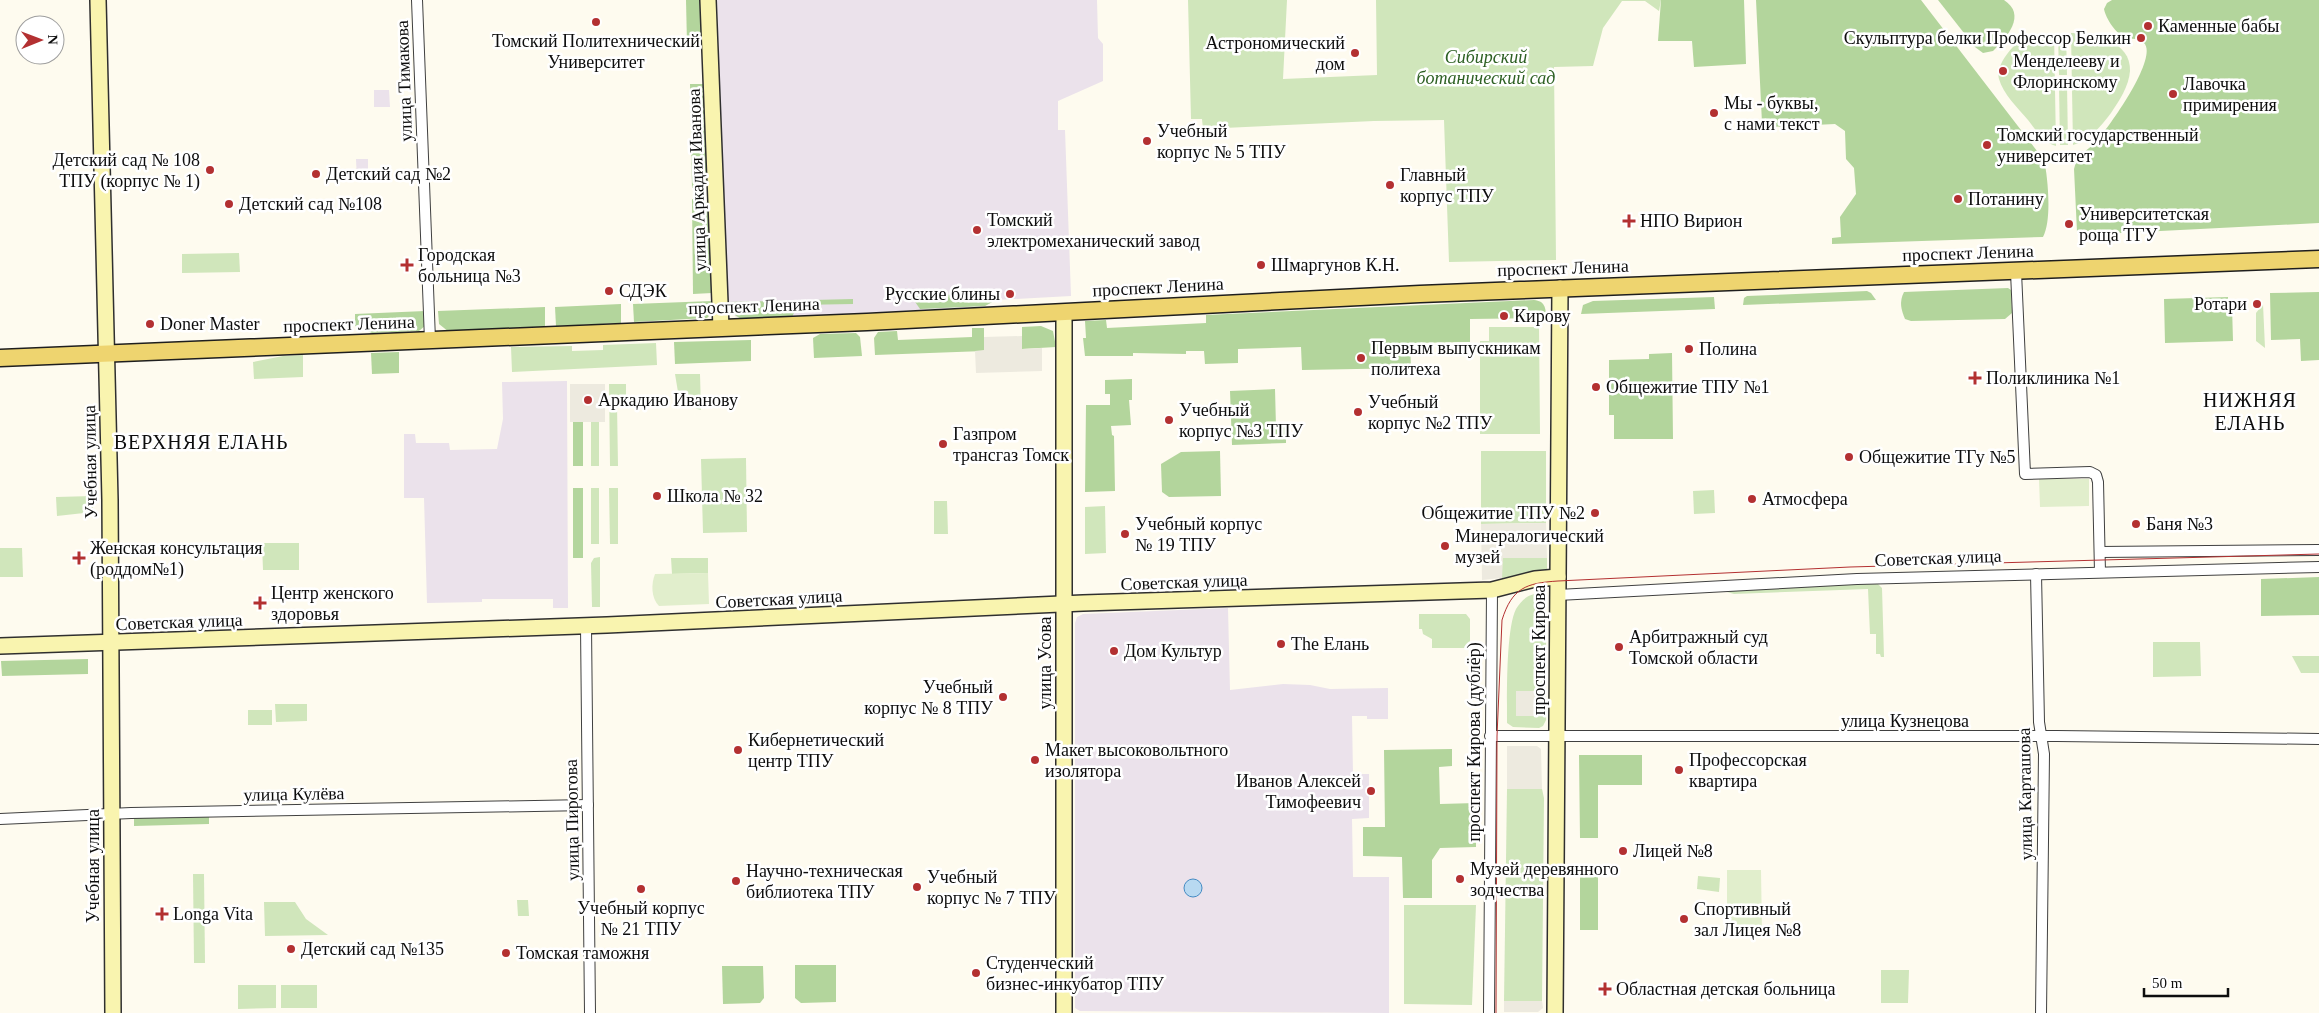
<svg xmlns="http://www.w3.org/2000/svg" width="2319" height="1013" font-family="Georgia,serif">
<style>
.industrial{fill:#ebe2eb}
.green{fill:#d0e6bb}
.forest{fill:#b3d59c}
.pitch{fill:#e1eecc}
.plaza{fill:#edeadf}
.water{fill:#b8d9f1;stroke:#448bc3}
.lines{fill:none;stroke-linecap:round;stroke-linejoin:round}
.street-casing{stroke:#404040;stroke-width:12}
.secondary-casing{stroke:#2f2f2f;stroke-width:18}
.primary-casing{stroke:#1e1e1e;stroke-width:19}
.street{stroke:#fff;stroke-width:10}
.secondary{stroke:#f9f4af;stroke-width:15}
.primary{stroke:#eed46f;stroke-width:16}
.tram{stroke:#b33031;stroke-width:1}
.poi-dot{fill:#b33031;stroke:#fff;stroke-width:2}
.labels{text-anchor:middle;dominant-baseline:central;stroke-width:5;stroke-linejoin:round;paint-order:stroke}
.poi-label{font-size:18px;fill:#0d0d0d;stroke:#fff;text-anchor:start}
.park-label{font-size:18px;font-style:italic;fill:#2d6023;stroke:#fff}
.street-label{font-size:18px;fill:#0d0d0d;stroke:#fff}
.quarter-label{font-size:20px;letter-spacing:1px;fill:#0d0d0d;stroke:#fff}
</style>
<rect width="100%" height="100%" fill="#fefbef"/>
<g class="industrial">
<path d="M 717,0 L 1097,0 L 1098,38 L 1103,44 L 1103,81 L 1058,101 L 1058,130 L 1065,130 L 1071,296 L 996,300 L 985,306 L 792,317 L 736,317 L 729,309 L 727,296 Z"/>
<path d="M 374,90 L 389,90 L 390,107 L 374,107 Z"/>
<path d="M 356,159 L 368,159 L 368,181 L 357,182 Z"/>
<path d="M 567,381 L 568,608 L 553,608 L 553,599 L 482,599 L 482,602 L 427,603 L 424,498 L 404,498 L 404,434 L 415,434 L 416,443 L 449,443 L 450,450 L 497,449 L 503,419 L 502,382 Z"/>
<path d="M 1228,608 L 1230,690 L 1283,684 L 1310,685 L 1330,689 L 1388,688 L 1388,719 L 1367,719 L 1367,716 L 1352,716 L 1353,774 L 1369,774 L 1369,818 L 1352,819 L 1353,877 L 1389,877 L 1389,1013 L 1080,1011 L 1075,1008 L 1075,623 L 1077,617 L 1083,614 Z"/>
</g>
<g class="green">
<path d="M 1188,0 L 1287,0 L 1283,79 L 1377,75 L 1376,0 L 1661,0 L 1659,11 L 1645,1 L 1622,1 L 1603,28 L 1593,66 L 1554,67 L 1556,260 L 1449,262 L 1444,120 L 1374,121 L 1203,129 L 1202,119 L 1191,119 Z"/>
<path d="M 2054,33 L 2056,146 C 2044,143 2035,129 2028,120 C 2018,108 2003,94 1999,79 C 1995,65 2014,42 2027,37 C 2036,34 2045,34 2054,33 Z"/>
<path d="M 2058,33 L 2066,33 L 2067,75 L 2059,75 Z"/>
<path d="M 2071,33 C 2094,33 2131,41 2130,71 C 2129,86 2119,101 2111,113 C 2101,126 2089,141 2073,145 Z"/>
<path d="M 2059,84 L 2067,84 L 2068,145 L 2060,145 Z"/>
<path d="M 239,253 L 240,272 L 182,273 L 182,254 Z"/>
<path d="M 2263,304 L 2265,348 L 2256,341 L 2256,313 Z"/>
<path d="M 1489,327 L 1539,327 L 1540,434 L 1480,434 L 1480,341 L 1489,341 Z"/>
<path d="M 656,343 L 657,365 L 512,372 L 511,347 L 572,346 L 572,351 L 603,350 L 603,345 Z"/>
<path d="M 303,355 L 303,377 L 254,379 L 253,362 L 283,356 Z"/>
<path d="M 675,374 L 700,374 L 701,410 L 697,409 L 678,392 Z"/>
<path d="M 609,384 L 626,384 L 626,403 L 617,404 L 618,466 L 610,466 Z"/>
<rect x="591" y="422" width="8" height="44"/>
<path d="M 1481,451 L 1546,451 L 1546,523 L 1481,524 Z"/>
<path d="M 746,458 L 747,532 L 703,533 L 701,459 Z"/>
<rect x="591" y="488" width="8" height="56"/>
<path d="M 609,488 L 618,488 L 618,544 L 610,544 Z"/>
<path d="M 1714,490 L 1715,513 L 1694,514 L 1693,491 Z"/>
<path d="M 93,496 L 93,512 L 57,516 L 56,497 Z"/>
<path d="M 934,501 L 947,501 L 948,534 L 934,534 Z"/>
<path d="M 1105,506 L 1106,553 L 1085,554 L 1085,507 Z"/>
<path d="M 262,543 L 299,543 L 299,570 L 263,570 Z"/>
<path d="M 0,548 L 22,548 L 23,577 L 0,577 Z"/>
<path d="M 600,557 L 600,607 L 592,607 L 591,563 L 594,558 Z"/>
<path d="M 671,558 L 708,558 L 708,573 L 672,574 Z"/>
<path d="M 1502,558 L 1547,558 L 1547,572 L 1502,578 Z"/>
<path d="M 1877,583 L 1882,588 L 1884,657 L 1881,657 L 1880,654 L 1876,654 L 1876,634 L 1870,634 L 1868,589 L 1734,594 L 1727,592 L 1725,589 Z"/>
<path d="M 1542,593 L 1546,598 L 1546,720 L 1543,726 L 1539,728 L 1513,727 L 1507,723 L 1507,719 C 1507,694 1506,629 1516,609 C 1522,599 1530,593 1542,593 Z"/>
<path d="M 1419,614 L 1466,614 L 1470,619 L 1470,648 L 1432,648 L 1432,639 L 1423,634 L 1422,629 L 1419,629 Z"/>
<path d="M 2153,642 L 2200,642 L 2201,676 L 2153,677 Z"/>
<path d="M 2292,656 L 2319,656 L 2319,673 L 2301,673 Z"/>
<path d="M 275,704 L 307,704 L 307,721 L 276,722 Z"/>
<rect x="248" y="710" width="24" height="15"/>
<path d="M 1507,789 L 1542,789 L 1544,798 L 1542,1001 L 1504,1001 Z"/>
<path d="M 193,874 L 204,874 L 205,963 L 194,963 Z"/>
<path d="M 1698,876 L 1720,878 L 1719,892 L 1697,889 Z"/>
<path d="M 517,900 L 528,900 L 529,916 L 518,916 Z"/>
<path d="M 264,902 L 295,902 L 306,919 L 328,935 L 265,936 Z"/>
<path d="M 1404,905 L 1476,905 L 1472,1005 L 1404,1004 Z"/>
<path d="M 1881,970 L 1909,970 L 1908,1003 L 1881,1003 Z"/>
<path d="M 238,985 L 276,985 L 276,1008 L 238,1009 Z"/>
<rect x="281" y="985" width="36" height="23"/>
</g>
<g class="forest">
<path d="M 686,0 L 701,0 L 702,43 L 687,44 Z"/>
<path d="M 1661,0 L 1744,0 L 1746,64 L 1694,67 L 1692,41 L 1658,41 Z"/>
<path d="M 1756,0 L 1921,0 L 2044,160 C 2048,177 2052,221 2043,237 L 1832,244 L 1832,238 L 1841,237 L 1840,217 L 1856,194 L 1854,168 L 1846,159 L 1845,131 L 1835,124 L 1771,127 L 1762,123 Z"/>
<path d="M 1938,0 L 2004,0 C 2027,15 2007,37 1993,51 L 1983,53 L 1975,47 Z"/>
<path d="M 2112,0 L 2319,0 L 2319,223 L 2082,235 L 2077,232 L 2074,169 L 2076,162 C 2081,154 2088,149 2095,143 C 2107,130 2159,58 2144,43 C 2139,37 2132,40 2126,38 C 2116,34 2106,19 2104,9 L 2107,3 Z"/>
<path d="M 690,84 L 704,84 L 708,183 L 701,188 L 692,188 Z"/>
<path d="M 692,199 L 708,203 L 712,293 L 693,294 Z"/>
<path d="M 2008,288 L 2011,290 L 2012,313 L 2005,319 L 1911,321 L 1905,319 C 1901,309 1899,302 1904,292 Z"/>
<path d="M 1867,291 L 1871,293 L 1876,300 L 1743,305 L 1744,298 L 1747,296 Z"/>
<path d="M 2319,292 L 2319,360 L 2301,361 L 2300,339 L 2271,340 L 2270,293 Z"/>
<path d="M 996,293 L 996,300 L 985,306 L 920,309 L 911,296 Z"/>
<path d="M 1714,297 L 1715,309 L 1581,314 L 1583,305 L 1593,301 Z"/>
<path d="M 2228,297 L 2228,302 L 2232,306 L 2233,341 L 2165,343 L 2164,299 Z"/>
<path d="M 853,299 L 853,304 L 798,305 L 792,317 L 741,319 L 732,313 L 728,302 Z"/>
<path d="M 1534,300 C 1545,301 1546,308 1546,318 L 1470,319 L 1470,342 L 1410,343 L 1411,368 L 1302,370 L 1301,347 L 1238,349 L 1238,363 L 1205,364 L 1204,351 L 1186,351 L 1186,354 L 1133,353 L 1133,356 L 1085,356 L 1083,338 L 1086,338 L 1085,321 L 1106,320 L 1107,328 L 1206,323 L 1206,315 Z"/>
<path d="M 712,301 L 712,313 L 707,318 L 634,322 L 633,304 Z"/>
<path d="M 621,304 L 621,323 L 556,326 L 555,307 Z"/>
<path d="M 545,307 L 545,327 L 449,332 L 439,324 L 438,311 Z"/>
<path d="M 425,311 L 426,325 L 419,331 L 372,333 L 355,326 L 355,314 Z"/>
<path d="M 1041,326 L 1053,331 L 1056,347 L 1022,349 L 1022,327 Z"/>
<path d="M 972,328 L 984,328 L 984,351 L 875,355 L 874,338 L 878,332 L 897,331 L 898,340 L 972,337 Z"/>
<path d="M 856,333 L 860,337 L 862,356 L 814,358 L 813,338 L 820,334 Z"/>
<path d="M 751,340 L 751,361 L 675,364 L 674,342 Z"/>
<path d="M 399,352 L 399,373 L 372,374 L 371,353 Z"/>
<path d="M 1672,353 L 1673,439 L 1614,439 L 1614,415 L 1609,415 L 1609,360 L 1649,359 L 1649,354 Z"/>
<path d="M 1132,379 L 1132,400 L 1129,400 L 1131,425 L 1111,426 L 1112,435 L 1114,436 L 1115,491 L 1085,492 L 1086,405 L 1110,405 L 1110,394 L 1105,394 L 1105,380 Z"/>
<path d="M 1275,389 L 1276,427 L 1286,427 L 1286,443 L 1232,445 L 1230,391 Z"/>
<rect x="573" y="422" width="10" height="44"/>
<path d="M 1220,451 L 1221,496 L 1169,497 L 1162,492 L 1161,464 L 1181,452 Z"/>
<rect x="573" y="488" width="10" height="70"/>
<path d="M 2319,577 L 2319,615 L 2261,616 L 2261,579 Z"/>
<path d="M 88,659 L 88,674 L 2,676 L 1,661 Z"/>
<path d="M 1452,749 L 1452,766 L 1439,767 L 1440,804 L 1476,803 L 1476,847 L 1440,848 L 1432,860 L 1432,898 L 1403,898 L 1402,857 L 1363,856 L 1363,827 L 1385,827 L 1384,750 Z"/>
<path d="M 1579,755 L 1642,755 L 1642,785 L 1598,785 L 1598,838 L 1580,838 Z"/>
<path d="M 209,817 L 209,824 L 134,826 L 134,818 Z"/>
<rect x="1580" y="877" width="18" height="53"/>
<path d="M 795,965 L 836,965 L 836,1002 L 801,1003 L 795,998 Z"/>
<path d="M 722,966 L 763,966 L 764,998 L 760,1003 L 723,1004 Z"/>
</g>
<g class="pitch">
<path d="M 2039,479 L 2089,479 L 2089,506 L 2040,507 Z"/>
<path d="M 708,573 L 709,604 L 659,606 C 651,598 651,584 655,574 Z"/>
<path d="M 1727,870 L 1761,870 L 1762,934 L 1727,934 Z"/>
</g>
<g class="plaza">
<path d="M 1022,336 L 1022,349 L 1042,348 L 1042,371 L 976,373 L 975,351 L 984,350 L 984,337 Z"/>
<rect x="570" y="384" width="35" height="38"/>
<path d="M 1546,523 L 1547,558 L 1503,558 L 1502,578 L 1482,580 L 1481,524 Z"/>
<rect x="1516" y="691" width="25" height="25"/>
<path d="M 1507,746 L 1537,746 L 1541,749 L 1542,789 L 1507,789 Z"/>
<path d="M 1504,1001 L 1542,1001 L 1543,1008 L 1538,1012 L 1504,1012 Z"/>
</g>
<circle class="water" cx="1193" cy="888" r="9"/>
<g class="lines">
<g class="street-casing">
<g id="street">
<path d="M 417,0 L 430,340"/>
<path d="M 2016,272 L 2025,474 L 2090,472 L 2096,475 L 2098,482 L 2100,572"/>
<path d="M 2100,552 L 2319,550"/>
<path d="M 2036,574 L 2039,722 L 2044,754 L 2041,1013"/>
<path d="M 1558,595 L 1857,579 L 2319,567"/>
<path d="M 586,626 L 590,1013"/>
<path d="M 1490,736 L 2057,736 L 2319,739"/>
<path d="M 0,819 L 131,813 L 588,805"/>
<path d="M 1489,1013 L 1492,590"/>
</g>
</g>
<g class="secondary-casing">
<g id="secondary">
<path d="M 98,0 L 110,500 L 113,1013"/>
<path d="M 708,0 L 721,328"/>
<path d="M 0,646 L 607,625 L 1083,603 L 1492,590 L 1535,579 L 1558,577"/>
<path d="M 1064,1013 L 1064,313"/>
<path d="M 1555,1013 L 1560,288"/>
</g>
</g>
<g class="primary-casing">
<path id="primary" d="M 0,358 L 867,322 L 1420,294 L 2319,259"/>
</g>
<use href="#street" class="street"/>
<use href="#secondary" class="secondary"/>
<use href="#primary" class="primary"/>
<path class="tram" d="M 1496,1013 L 1497,736 L 1502,620 C 1512,588 1526,583 1558,581 L 1850,567 L 2319,554"/>
</g>
<g class="poi-dot">
<circle cx="596" cy="22" r="5"/>
<circle cx="2148" cy="26" r="5"/>
<circle cx="2141" cy="38" r="5"/>
<circle cx="1355" cy="53" r="5"/>
<circle cx="2003" cy="71" r="5"/>
<circle cx="2173" cy="94" r="5"/>
<circle cx="1714" cy="113" r="5"/>
<circle cx="1147" cy="141" r="5"/>
<circle cx="1987" cy="145" r="5"/>
<circle cx="210" cy="170" r="5"/>
<circle cx="316" cy="174" r="5"/>
<circle cx="1390" cy="185" r="5"/>
<circle cx="1958" cy="199" r="5"/>
<circle cx="229" cy="204" r="5"/>
<path d="M1626.5 213.5h5v5h5v5h-5v5h-5v-5h-5v-5h5z"/>
<circle cx="2069" cy="224" r="5"/>
<circle cx="977" cy="230" r="5"/>
<path d="M404.5 257.5h5v5h5v5h-5v5h-5v-5h-5v-5h5z"/>
<circle cx="1261" cy="265" r="5"/>
<circle cx="609" cy="291" r="5"/>
<circle cx="1010" cy="294" r="5"/>
<circle cx="2257" cy="304" r="5"/>
<circle cx="1504" cy="316" r="5"/>
<circle cx="150" cy="324" r="5"/>
<circle cx="1689" cy="349" r="5"/>
<circle cx="1361" cy="358" r="5"/>
<path d="M1972.5 370.5h5v5h5v5h-5v5h-5v-5h-5v-5h5z"/>
<circle cx="1596" cy="387" r="5"/>
<circle cx="588" cy="400" r="5"/>
<circle cx="1358" cy="412" r="5"/>
<circle cx="1169" cy="420" r="5"/>
<circle cx="943" cy="444" r="5"/>
<circle cx="1849" cy="457" r="5"/>
<circle cx="657" cy="496" r="5"/>
<circle cx="1752" cy="499" r="5"/>
<circle cx="1595" cy="513" r="5"/>
<circle cx="2136" cy="524" r="5"/>
<circle cx="1125" cy="534" r="5"/>
<circle cx="1445" cy="546" r="5"/>
<path d="M76.5 550.5h5v5h5v5h-5v5h-5v-5h-5v-5h5z"/>
<path d="M257.5 595.5h5v5h5v5h-5v5h-5v-5h-5v-5h5z"/>
<circle cx="1281" cy="644" r="5"/>
<circle cx="1619" cy="647" r="5"/>
<circle cx="1114" cy="651" r="5"/>
<circle cx="1003" cy="697" r="5"/>
<circle cx="738" cy="750" r="5"/>
<circle cx="1035" cy="760" r="5"/>
<circle cx="1679" cy="770" r="5"/>
<circle cx="1371" cy="791" r="5"/>
<circle cx="1623" cy="851" r="5"/>
<circle cx="1460" cy="879" r="5"/>
<circle cx="736" cy="881" r="5"/>
<circle cx="917" cy="887" r="5"/>
<circle cx="641" cy="889" r="5"/>
<path d="M159.5 906.5h5v5h5v5h-5v5h-5v-5h-5v-5h5z"/>
<circle cx="1684" cy="919" r="5"/>
<circle cx="291" cy="949" r="5"/>
<circle cx="506" cy="953" r="5"/>
<circle cx="976" cy="973" r="5"/>
<path d="M1602.5 981.5h5v5h5v5h-5v5h-5v-5h-5v-5h5z"/>
</g>
<g class="labels">
<g class="poi-label">
<text x="2158" y="26">Каменные бабы</text>
<text x="2131" y="38" text-anchor="end">Скульптура белки Профессор Белкин</text>
<text x="596" y="41" text-anchor="middle">Томский Политехнический<tspan x="596" dy="21">Университет</tspan></text>
<text x="1345" y="43" text-anchor="end">Астрономический<tspan x="1345" dy="21">дом</tspan></text>
<text x="2013" y="61">Менделееву и<tspan x="2013" dy="21">Флоринскому</tspan></text>
<text x="2183" y="84">Лавочка<tspan x="2183" dy="21">примирения</tspan></text>
<text x="1724" y="103">Мы - буквы,<tspan x="1724" dy="21">с нами текст</tspan></text>
<text x="1157" y="131">Учебный<tspan x="1157" dy="21">корпус № 5 ТПУ</tspan></text>
<text x="1997" y="135">Томский государственный<tspan x="1997" dy="21">университет</tspan></text>
<text x="200" y="160" text-anchor="end">Детский сад № 108<tspan x="200" dy="21">ТПУ (корпус № 1)</tspan></text>
<text x="326" y="174">Детский сад №2</text>
<text x="1400" y="175">Главный<tspan x="1400" dy="21">корпус ТПУ</tspan></text>
<text x="1968" y="199">Потанину</text>
<text x="239" y="204">Детский сад №108</text>
<text x="2079" y="214">Университетская<tspan x="2079" dy="21">роща ТГУ</tspan></text>
<text x="987" y="220">Томский<tspan x="987" dy="21">электромеханический завод</tspan></text>
<text x="1640" y="221">НПО Вирион</text>
<text x="418" y="255">Городская<tspan x="418" dy="21">больница №3</tspan></text>
<text x="1271" y="265">Шмаргунов К.Н.</text>
<text x="619" y="291">СДЭК</text>
<text x="1000" y="294" text-anchor="end">Русские блины</text>
<text x="2247" y="304" text-anchor="end">Ротари</text>
<text x="1514" y="316">Кирову</text>
<text x="160" y="324">Doner Master</text>
<text x="1371" y="348">Первым выпускникам<tspan x="1371" dy="21">политеха</tspan></text>
<text x="1699" y="349">Полина</text>
<text x="1986" y="378">Поликлиника №1</text>
<text x="1606" y="387">Общежитие ТПУ №1</text>
<text x="598" y="400">Аркадию Иванову</text>
<text x="1368" y="402">Учебный<tspan x="1368" dy="21">корпус №2 ТПУ</tspan></text>
<text x="1179" y="410">Учебный<tspan x="1179" dy="21">корпус №3 ТПУ</tspan></text>
<text x="953" y="434">Газпром<tspan x="953" dy="21">трансгаз Томск</tspan></text>
<text x="1859" y="457">Общежитие ТГу №5</text>
<text x="667" y="496">Школа № 32</text>
<text x="1762" y="499">Атмосфера</text>
<text x="1585" y="513" text-anchor="end">Общежитие ТПУ №2</text>
<text x="1135" y="524">Учебный корпус<tspan x="1135" dy="21">№ 19 ТПУ</tspan></text>
<text x="2146" y="524">Баня №3</text>
<text x="1455" y="536">Минералогический<tspan x="1455" dy="21">музей</tspan></text>
<text x="90" y="548">Женская консультация<tspan x="90" dy="21">(роддом№1)</tspan></text>
<text x="271" y="593">Центр женского<tspan x="271" dy="21">здоровья</tspan></text>
<text x="1629" y="637">Арбитражный суд<tspan x="1629" dy="21">Томской области</tspan></text>
<text x="1291" y="644">The Елань</text>
<text x="1124" y="651">Дом Культур</text>
<text x="993" y="687" text-anchor="end">Учебный<tspan x="993" dy="21">корпус № 8 ТПУ</tspan></text>
<text x="748" y="740">Кибернетический<tspan x="748" dy="21">центр ТПУ</tspan></text>
<text x="1045" y="750">Макет высоковольтного<tspan x="1045" dy="21">изолятора</tspan></text>
<text x="1689" y="760">Профессорская<tspan x="1689" dy="21">квартира</tspan></text>
<text x="1361" y="781" text-anchor="end">Иванов Алексей<tspan x="1361" dy="21">Тимофеевич</tspan></text>
<text x="1633" y="851">Лицей №8</text>
<text x="1470" y="869">Музей деревянного<tspan x="1470" dy="21">зодчества</tspan></text>
<text x="746" y="871">Научно-техническая<tspan x="746" dy="21">библиотека ТПУ</tspan></text>
<text x="927" y="877">Учебный<tspan x="927" dy="21">корпус № 7 ТПУ</tspan></text>
<text x="641" y="908" text-anchor="middle">Учебный корпус<tspan x="641" dy="21">№ 21 ТПУ</tspan></text>
<text x="1694" y="909">Спортивный<tspan x="1694" dy="21">зал Лицея №8</tspan></text>
<text x="173" y="914">Longa Vita</text>
<text x="301" y="949">Детский сад №135</text>
<text x="516" y="953">Томская таможня</text>
<text x="986" y="963">Студенческий<tspan x="986" dy="21">бизнес-инкубатор ТПУ</tspan></text>
<text x="1616" y="989">Областная детская больница</text>
</g>
<g class="park-label">
<text x="1486" y="57">Сибирский<tspan x="1486" dy="21">ботанический сад</tspan></text>
</g>
<g class="street-label">
<text transform="translate(404 81) rotate(-92)">улица Тимакова</text>
<text transform="translate(697 180) rotate(-92)">улица Аркадия Иванова</text>
<text transform="translate(1968 253) rotate(-2)">проспект Ленина</text>
<text transform="translate(1563 268) rotate(-2)">проспект Ленина</text>
<text transform="translate(1158 287) rotate(-3)">проспект Ленина</text>
<text transform="translate(754 306) rotate(-2)">проспект Ленина</text>
<text transform="translate(349 324) rotate(-2)">проспект Ленина</text>
<text transform="translate(90 462) rotate(-91)">Учебная улица</text>
<text transform="translate(1938 558) rotate(-2)">Советская улица</text>
<text transform="translate(1184 582) rotate(-2)">Советская улица</text>
<text transform="translate(779 599) rotate(-3)">Советская улица</text>
<text transform="translate(179 622) rotate(-2)">Советская улица</text>
<text transform="translate(1539 650) rotate(-90)">проспект Кирова</text>
<text transform="translate(1045 663) rotate(-90)">улица Усова</text>
<text x="1905" y="721">улица Кузнецова</text>
<text transform="translate(1474 742) rotate(-90)">проспект Кирова (дублёр)</text>
<text transform="translate(294 794) rotate(-1)">улица Кулёва</text>
<text transform="translate(2025 794) rotate(-91)">улица Карташова</text>
<text transform="translate(572 820) rotate(-91)">улица Пирогова</text>
<text transform="translate(93 866) rotate(-90)">Учебная улица</text>
</g>
<g class="quarter-label">
<text x="2250" y="400">НИЖНЯЯ<tspan x="2250" dy="23">ЕЛАНЬ</tspan></text>
<text x="201" y="442">ВЕРХНЯЯ ЕЛАНЬ</text>
</g>
</g>
<g transform="translate(40 40) rotate(89)"><circle r="24" fill="#ffffff" stroke="#9e9e9e"/>
<path d="M0-4L9 19L0 12L-9 19Z" fill="#b33031"/>
<text y="-8" font-size="14" font-weight="bold" text-anchor="middle" fill="#0d0d0d">N</text>
</g>
<path d="M2144 988v8h84v-8" fill="none" stroke="#0d0d0d" stroke-width="2.5"/>
<text x="2152" y="988" font-size="15" fill="#0d0d0d" stroke="#ffffff" stroke-width="4" paint-order="stroke">50 m</text>
</svg>
